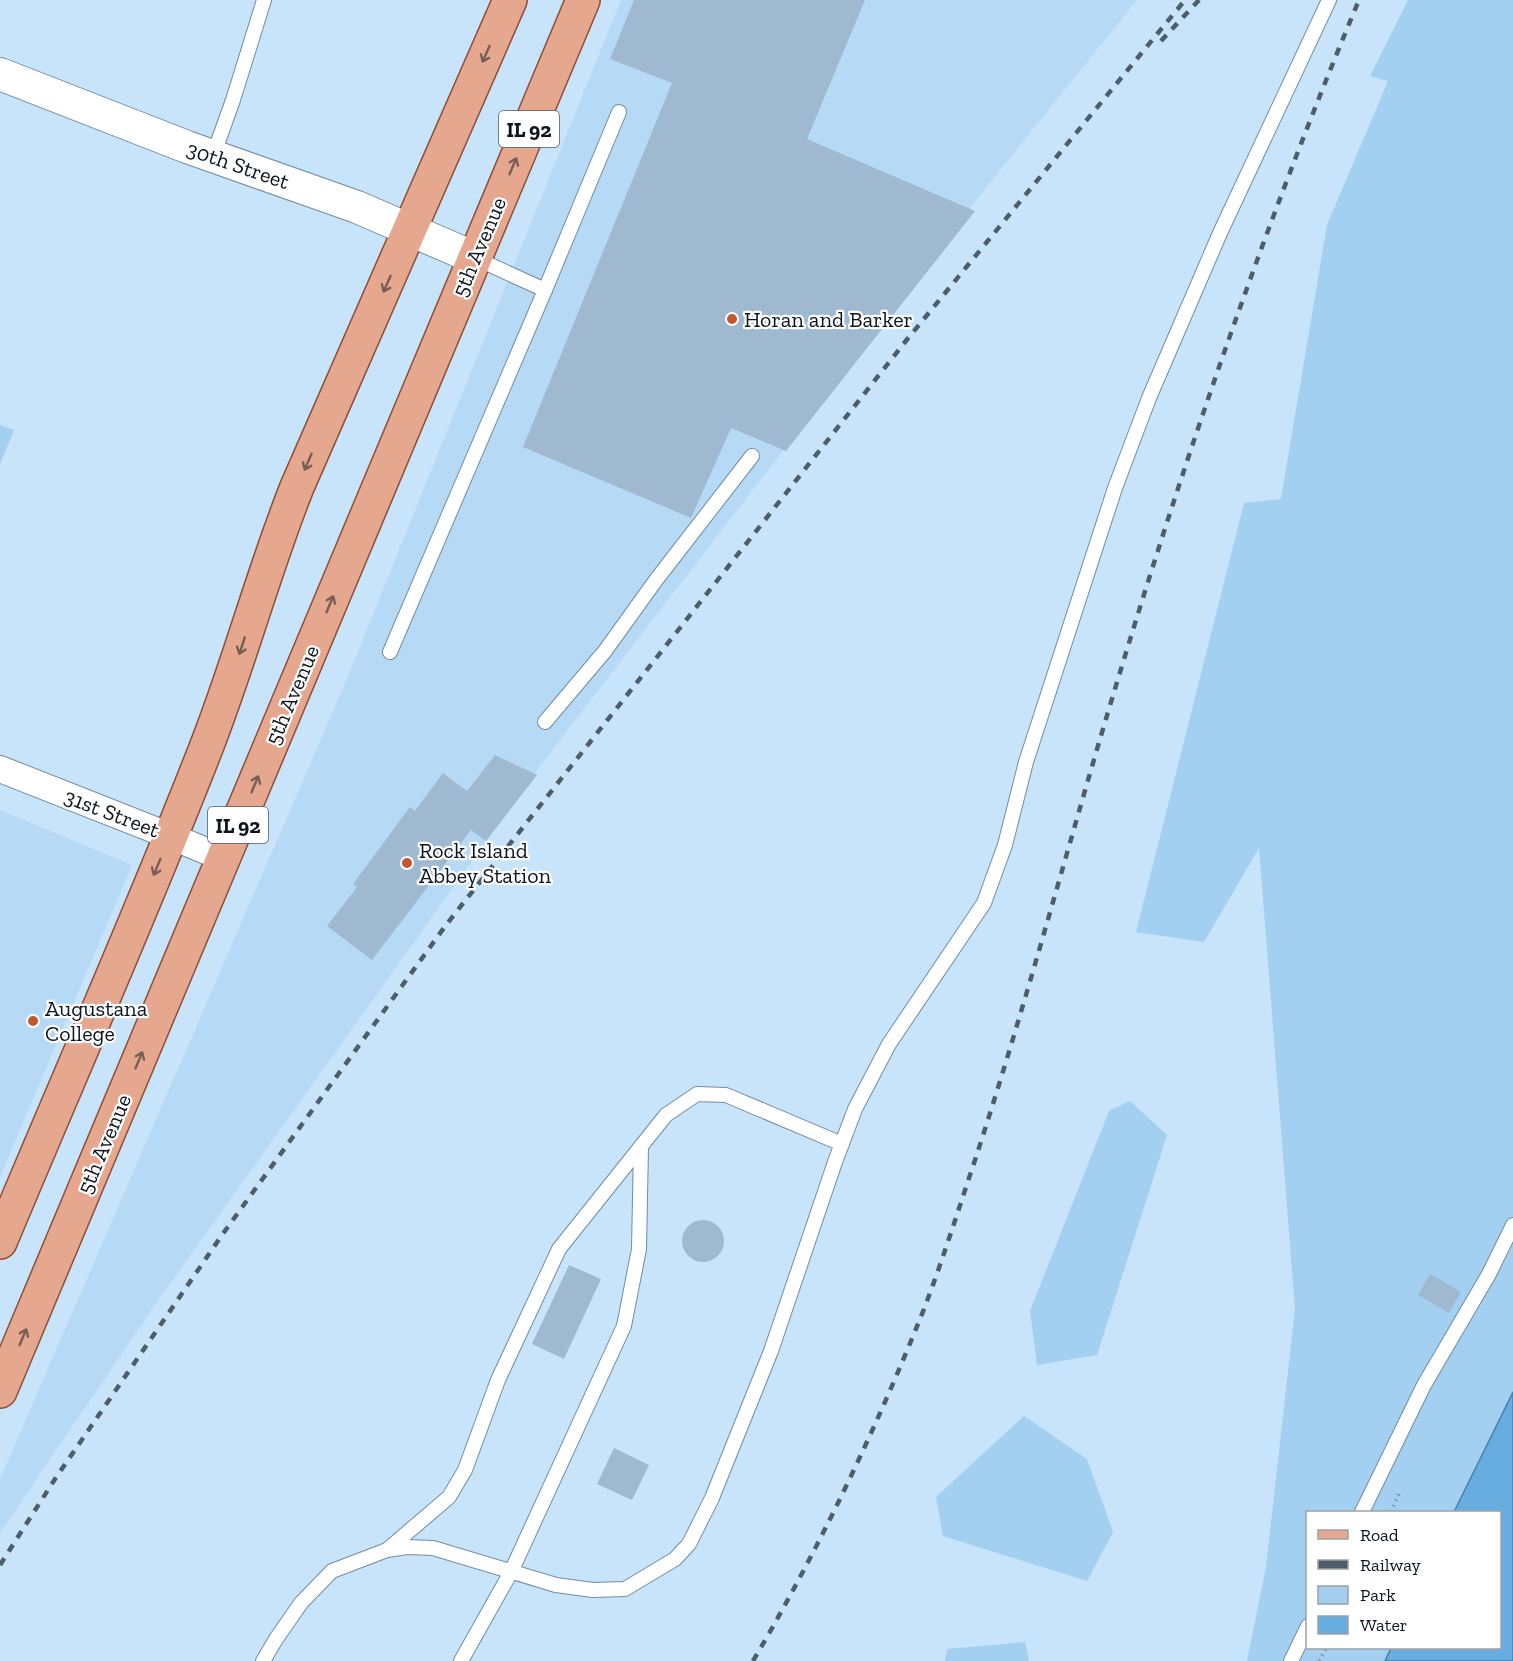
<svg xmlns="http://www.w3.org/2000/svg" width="1513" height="1661" font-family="'Zilla Slab',serif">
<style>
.built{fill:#b6daf5}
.green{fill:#a3cff1}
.water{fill:#67ade0;stroke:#4b7fa6;stroke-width:1.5}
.building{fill:#9fbad0}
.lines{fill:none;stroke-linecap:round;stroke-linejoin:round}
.service-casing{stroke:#728ca0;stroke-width:16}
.minor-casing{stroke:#728ca0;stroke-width:28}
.tertiary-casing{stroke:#728ca0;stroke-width:34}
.primary-casing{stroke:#8e4e37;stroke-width:36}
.path{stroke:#8399aa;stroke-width:4;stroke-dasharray:1.5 4.5;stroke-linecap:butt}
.service{stroke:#fff;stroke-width:14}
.minor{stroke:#fff;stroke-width:26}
.tertiary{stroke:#fff;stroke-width:32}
.primary{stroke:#e6a78f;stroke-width:33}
.rail{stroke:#4d5e6b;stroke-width:4.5;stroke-dasharray:8 8;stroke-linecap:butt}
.oneway{stroke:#785e56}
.poi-dot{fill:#c0592f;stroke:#fff;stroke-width:2}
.labels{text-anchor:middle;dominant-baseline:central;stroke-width:4.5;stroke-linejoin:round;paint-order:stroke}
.shield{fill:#fff;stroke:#545b61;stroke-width:1.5}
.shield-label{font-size:21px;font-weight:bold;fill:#0b151d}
.street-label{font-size:22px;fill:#0b151d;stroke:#fff}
.poi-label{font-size:22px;fill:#0b151d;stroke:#fff;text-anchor:start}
</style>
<rect width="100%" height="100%" fill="#c8e4fb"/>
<g class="built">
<path d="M 621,0 L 1137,0 L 977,199 L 540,766 L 152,1309 L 0,1533 L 0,1479 L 347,679 Z"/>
<path d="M 0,810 L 132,865 L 0,1177 Z"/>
</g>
<g class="green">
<path d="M 1408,0 L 1513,0 L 1513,1392 L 1454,1512 L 1308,1512 L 1308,1648 L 1391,1648 L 1385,1661 L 1247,1661 L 1266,1567 L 1295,1309 L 1259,848 L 1204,942 L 1136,932 L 1244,503 L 1281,499 L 1327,225 L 1388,81 L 1370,76 Z"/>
<path d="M 0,425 L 14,430 L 0,464 Z"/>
<path d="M 1130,1101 L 1167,1135 L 1097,1355 L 1037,1365 L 1030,1311 L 1109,1111 Z"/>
<path d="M 1024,1416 L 1087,1459 L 1113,1532 L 1087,1581 L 943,1536 L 936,1497 Z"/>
<path d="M 1025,1642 L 1029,1661 L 945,1661 L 947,1649 Z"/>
</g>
<path class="water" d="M 1513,1392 L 1513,1661 L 1385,1661 L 1391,1648 L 1500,1648 L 1500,1512 L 1454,1512 Z"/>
<g class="building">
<path d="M 634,0 L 865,0 L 807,139 L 975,211 L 786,451 L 731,428 L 691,518 L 523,447 L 672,83 L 610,59 Z"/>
<path d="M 495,755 L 537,775 L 486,841 L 471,830 L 372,960 L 327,926 L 357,887 L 353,884 L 410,807 L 415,811 L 443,773 L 467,791 Z"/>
<circle cx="703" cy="1241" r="21"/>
<path d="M 569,1265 L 601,1279 L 564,1359 L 532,1344 Z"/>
<path d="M 1430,1274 L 1461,1292 L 1449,1313 L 1418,1295 Z"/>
<path d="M 614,1448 L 649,1465 L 632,1500 L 597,1484 Z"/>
</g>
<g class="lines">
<g class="service-casing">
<g id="service">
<path d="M 213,156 L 233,100 L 264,0"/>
<path d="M 475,258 L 545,290"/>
<path d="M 390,652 L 545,290 L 619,112"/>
<path d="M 545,722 L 605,651 L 656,580 L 752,456"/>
<path d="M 1362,1512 L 1424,1385 L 1489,1274 L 1513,1225"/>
<path d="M 387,1550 L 449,1497 L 465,1470 L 498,1380 L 559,1249 L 666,1115 L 697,1094 L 726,1095 L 842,1144"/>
<path d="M 263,1661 L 276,1639 L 301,1603 L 332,1571 L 387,1550 L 407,1547 L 433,1548 L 556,1585 L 593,1590 L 625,1589 L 675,1559 L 689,1544 L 712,1498 L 771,1351 L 835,1162 L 855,1109 L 889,1044 L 984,903 L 1005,845 L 1026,762 L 1115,488 L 1149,398 L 1220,233 L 1329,0"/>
<path d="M 461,1661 L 511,1572 L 624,1326 L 639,1249 L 641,1147"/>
<path d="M 1291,1661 L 1308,1626"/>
</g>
</g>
<g class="minor-casing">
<path id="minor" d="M 0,769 L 170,836 L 223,858"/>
</g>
<g class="tertiary-casing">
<path id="tertiary" d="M 0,74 L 187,147 L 357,207 L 475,258"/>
</g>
<g class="primary-casing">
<g id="primary">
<path d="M 0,1242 C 68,1079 140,917 204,753 C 239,665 262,575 297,487 L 510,0"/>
<path d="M 0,1391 L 583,0"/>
</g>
</g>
<g class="path">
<path d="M 1391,1512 L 1400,1491"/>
<path d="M 1319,1661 L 1326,1648"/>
</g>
<use href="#service" class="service"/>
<use href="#minor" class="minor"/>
<use href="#tertiary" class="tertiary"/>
<use href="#primary" class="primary"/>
<g class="rail">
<path d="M 1161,41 L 1199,0"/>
<path d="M 0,1565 L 55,1479 L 222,1235 L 446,925 L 905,342 L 1185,0"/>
<path d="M 753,1661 C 819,1549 876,1429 924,1309 C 943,1259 959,1208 976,1157 C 1021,1019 1059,879 1100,739 C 1174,489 1258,241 1359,0"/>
</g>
</g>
<defs><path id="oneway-shaft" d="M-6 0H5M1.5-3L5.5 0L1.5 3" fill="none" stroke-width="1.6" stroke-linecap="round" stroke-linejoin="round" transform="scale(1.5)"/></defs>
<g class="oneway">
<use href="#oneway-shaft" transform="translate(486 54) rotate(114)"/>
<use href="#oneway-shaft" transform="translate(513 166) rotate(-67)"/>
<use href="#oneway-shaft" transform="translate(387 284) rotate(114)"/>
<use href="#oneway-shaft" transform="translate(308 462) rotate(113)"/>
<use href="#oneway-shaft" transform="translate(330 604) rotate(-67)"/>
<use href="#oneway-shaft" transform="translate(242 646) rotate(108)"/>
<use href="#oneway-shaft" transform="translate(255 784) rotate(-67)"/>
<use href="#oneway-shaft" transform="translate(157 867) rotate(113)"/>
<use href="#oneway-shaft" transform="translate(139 1060) rotate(-67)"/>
<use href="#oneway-shaft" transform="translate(23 1337) rotate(-67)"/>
</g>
<g class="poi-dot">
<circle cx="732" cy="319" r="6"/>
<circle cx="407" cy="863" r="6"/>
<circle cx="33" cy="1021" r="6"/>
</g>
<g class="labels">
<g class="shield">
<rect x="499" y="111" width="60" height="36" rx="4.5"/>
<rect x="208" y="807" width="60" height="36" rx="4.5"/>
</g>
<g class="shield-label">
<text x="529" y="129">IL 92</text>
<text x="238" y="825">IL 92</text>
</g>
<g class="street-label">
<text transform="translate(238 165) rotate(19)">30th Street</text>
<text transform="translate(479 247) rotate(-67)">5th Avenue</text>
<text transform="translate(292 695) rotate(-67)">5th Avenue</text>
<text transform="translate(112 813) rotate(21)">31st Street</text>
<text transform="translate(104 1144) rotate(-67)">5th Avenue</text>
</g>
<g class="poi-label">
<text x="744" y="319">Horan and Barker</text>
<text x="419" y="850">Rock Island<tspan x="419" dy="25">Abbey Station</tspan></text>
<text x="45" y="1008">Augustana<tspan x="45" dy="25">College</tspan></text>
</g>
</g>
<rect x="1306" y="1511" width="195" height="138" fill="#ffffff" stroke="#9da1a5" stroke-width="1.5"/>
<rect x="1318" y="1530" width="30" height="9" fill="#e6a78f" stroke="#9da1a5" stroke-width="1.5"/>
<text x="1360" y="1541" font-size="18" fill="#0b151d">Road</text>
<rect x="1318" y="1560" width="30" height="9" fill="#4d5e6b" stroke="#9da1a5" stroke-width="1.5"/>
<text x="1360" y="1571" font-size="18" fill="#0b151d">Railway</text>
<rect x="1318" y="1586" width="30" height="18" fill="#a3cff1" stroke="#9da1a5" stroke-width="1.5"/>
<text x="1360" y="1601" font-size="18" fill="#0b151d">Park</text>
<rect x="1318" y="1616" width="30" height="18" fill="#67ade0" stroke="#9da1a5" stroke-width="1.5"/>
<text x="1360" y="1631" font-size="18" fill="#0b151d">Water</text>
</svg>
